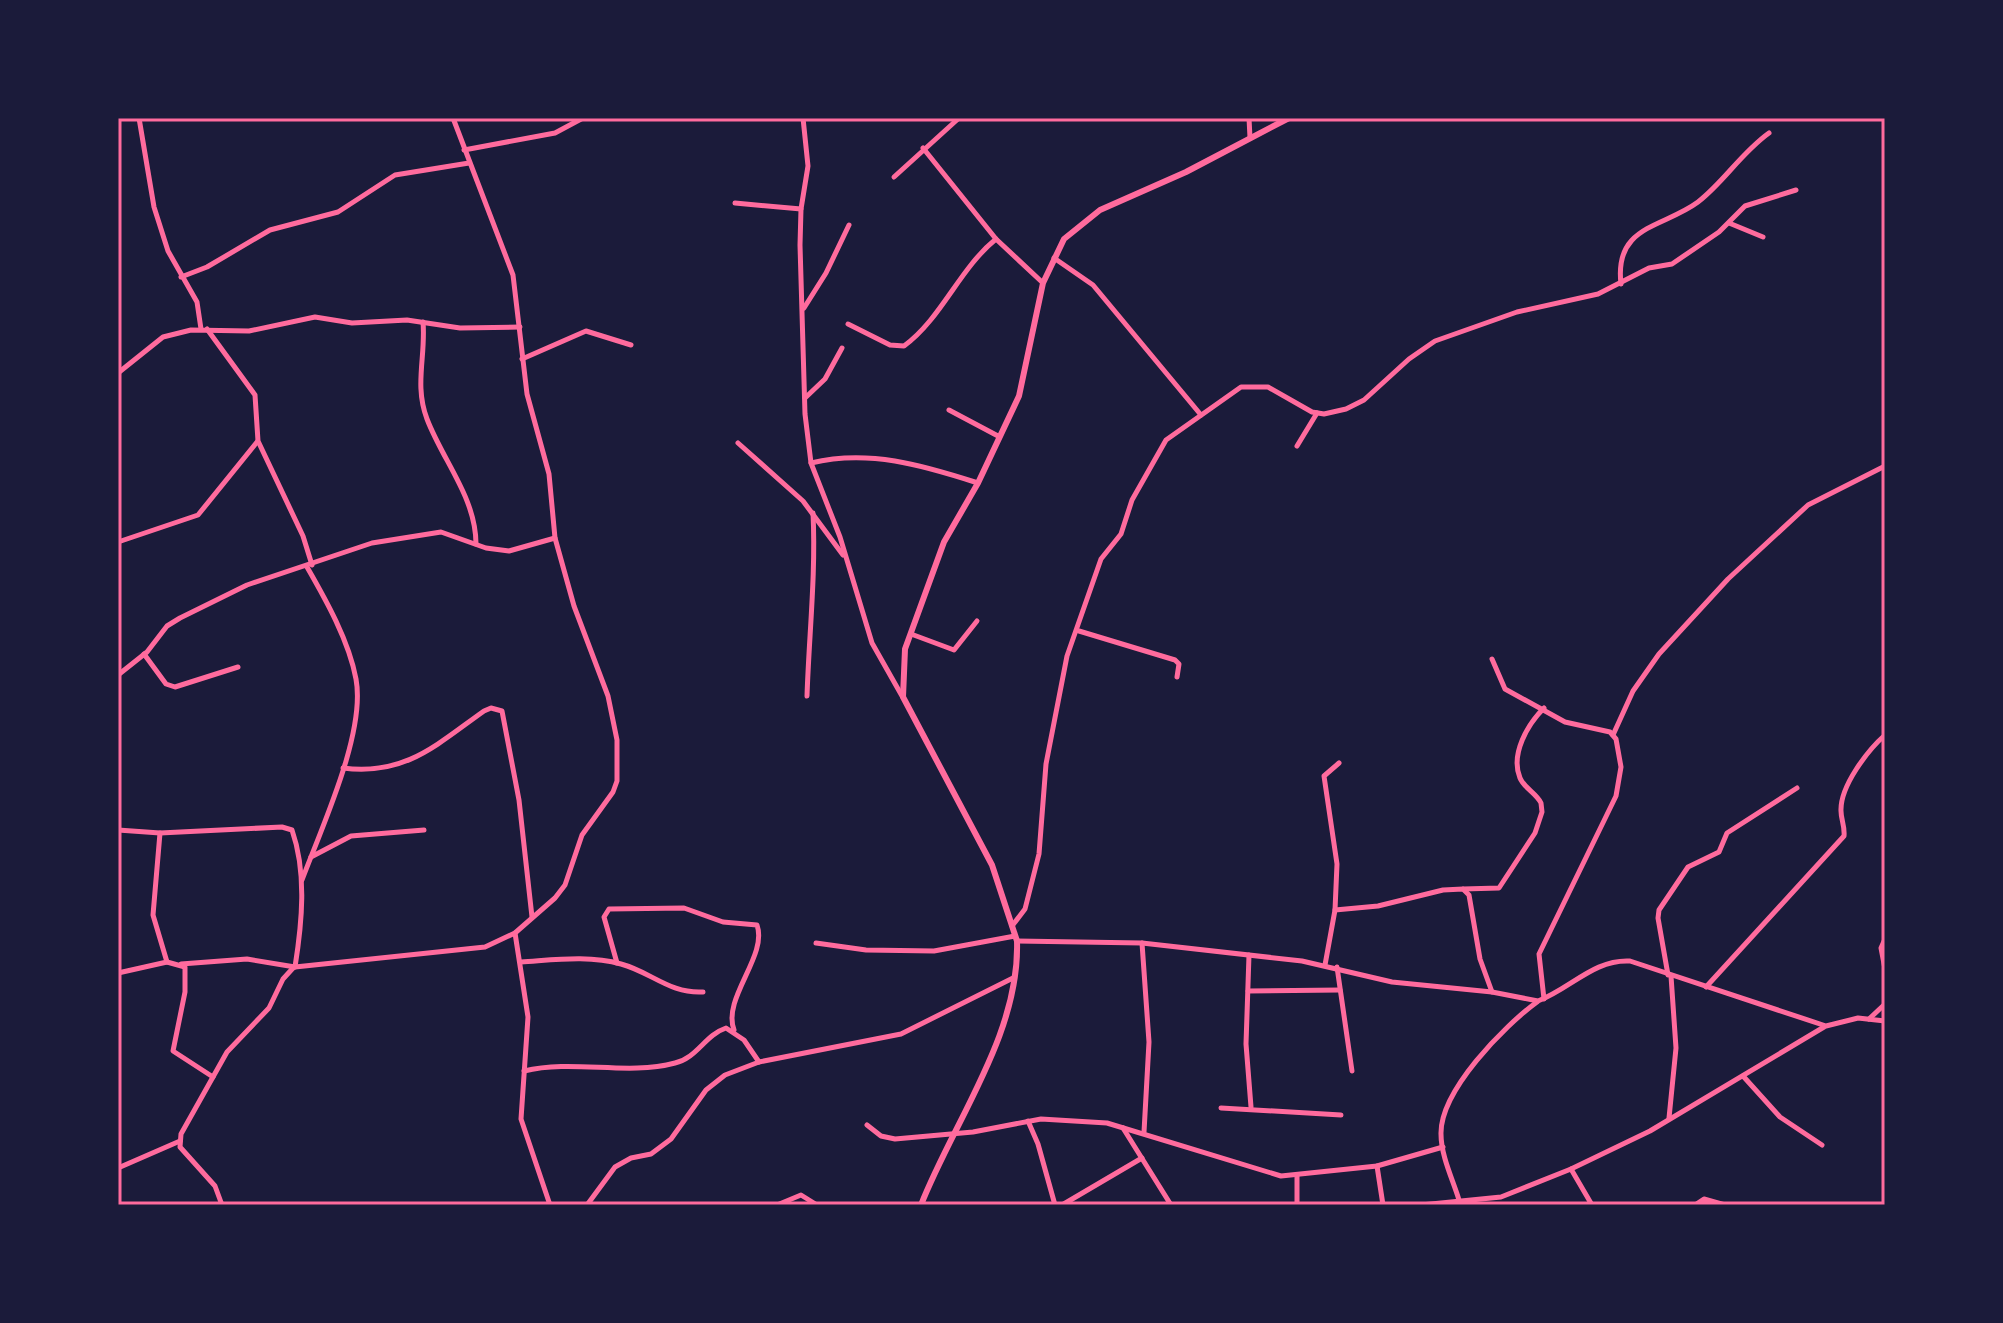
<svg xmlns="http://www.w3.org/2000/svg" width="2003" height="1323" font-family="Arial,sans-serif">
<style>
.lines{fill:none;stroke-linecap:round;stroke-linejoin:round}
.minor{stroke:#ff6b9d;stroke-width:5}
.tertiary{stroke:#ff6b9d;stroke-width:6}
.neatline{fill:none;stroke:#ff6b9d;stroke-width:3}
</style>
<rect width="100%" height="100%" fill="#1b1b3a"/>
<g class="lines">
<g class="minor">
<path d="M 139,118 L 154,207 L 168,251 L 197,302 L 201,329"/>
<path d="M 803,118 L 808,166 L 801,209 L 800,245 L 805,414 L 811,463 L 840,537 L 872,643 L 902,696"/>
<path d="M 1249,118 L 1250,138"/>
<path d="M 923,148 L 996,239 L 1043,283"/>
<path d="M 464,150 L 555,133 L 583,118"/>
<path d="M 894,177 L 959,118"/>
<path d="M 735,203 L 801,209"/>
<path d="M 1729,223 L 1763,237"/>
<path d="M 1054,258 L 1093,285 L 1201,415"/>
<path d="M 181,277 L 207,267 L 270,230 L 338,212 L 395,175 L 469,163"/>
<path d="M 1621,284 C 1614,225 1663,228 1698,202 C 1724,182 1741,153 1769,133"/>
<path d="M 804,308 L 826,273 L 849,225"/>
<path d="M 423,322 C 426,356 414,385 427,419 C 443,461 476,498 476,544"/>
<path d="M 848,324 L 890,345 L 904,346 C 942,318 959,269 996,239"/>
<path d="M 207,329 L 255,395 L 258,441 L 303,536 L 312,565"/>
<path d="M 522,359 L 586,331 L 631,345"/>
<path d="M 118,373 L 163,337 L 191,330 L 249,331 L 315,317 L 352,323 L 407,320 L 460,328 L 520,327"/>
<path d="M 805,398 L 825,379 L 842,348"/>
<path d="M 949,410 L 998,436"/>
<path d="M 738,443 L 803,501 L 843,555"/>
<path d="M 1297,446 L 1317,413"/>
<path d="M 811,463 C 868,449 922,465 978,483"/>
<path d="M 118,542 L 198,515 L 257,442"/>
<path d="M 1079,631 L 1175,660 L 1179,664 L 1177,677"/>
<path d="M 911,634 L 954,650 L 977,621"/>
<path d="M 144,654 L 166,684 L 175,687 L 238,667"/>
<path d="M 1492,659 L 1505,689 L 1565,722 L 1610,732 L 1616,739 L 1621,767 L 1616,796 L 1539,954 L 1544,999"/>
<path d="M 118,675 L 147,652 L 167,626 L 180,618 L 247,585 L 372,543 L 441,532 L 486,548 L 509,551 L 555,538"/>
<path d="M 807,696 C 809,635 816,574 813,513"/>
<path d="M 1613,735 L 1633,691 L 1659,654 L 1728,579 L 1808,505 L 1885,466"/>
<path d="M 343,768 C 405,776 436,745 484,711 L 491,708 L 502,711 L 519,800 L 532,917"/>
<path d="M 118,830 L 160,833 L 282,827 L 292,830 C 307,873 302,923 295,967"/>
<path d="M 160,833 L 153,915 L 167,962"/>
<path d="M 311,857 L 351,836 L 424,830"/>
<path d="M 302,880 C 321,829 366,733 356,679 C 349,641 326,600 307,567"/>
<path d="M 1463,889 L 1499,888 L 1535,833 L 1542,812 L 1541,803 C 1536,793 1524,788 1520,778 C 1510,754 1528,724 1544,708"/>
<path d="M 1335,910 L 1378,906 L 1443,890 L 1463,889 L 1469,895 L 1480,959 L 1492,992"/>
<path d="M 1012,926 L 1025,909 L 1039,854 L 1046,764 L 1067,656 L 1101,559 L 1121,534 L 1132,500 L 1166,440 L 1241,387 L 1268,387 L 1312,412 L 1324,414 L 1346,409 L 1364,400 L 1409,359 L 1435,341 L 1517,312 L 1598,294 L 1649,268 L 1672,264 L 1719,232 L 1745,206 L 1796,190"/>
<path d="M 515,933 L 528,1017 L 521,1119 L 550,1205"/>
<path d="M 1885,939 L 1881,948 L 1885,969"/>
<path d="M 1017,941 L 1142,943 L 1302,961 L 1392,982 L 1492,992 L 1538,1001 C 1570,989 1594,959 1630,961 L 1826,1026 L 1858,1018 L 1885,1021"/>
<path d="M 816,943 L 866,950 L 934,951 L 1015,936"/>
<path d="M 1142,943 L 1149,1042 L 1144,1132"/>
<path d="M 1249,955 L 1246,1044 L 1251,1107"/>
<path d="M 521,962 C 554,960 589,955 621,964 C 651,972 670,994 703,992"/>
<path d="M 617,963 L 604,917 L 609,909 L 684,908 L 723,922 L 757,925 C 768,956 722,998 734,1030"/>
<path d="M 181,964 L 247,959 L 295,967 L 485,947 L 515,933 L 555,898 L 565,885 L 582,835 L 613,792 L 617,781 L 617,740 L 608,696 L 574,606 L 555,538 L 549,474 L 527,394 L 513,275 L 453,118"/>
<path d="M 1325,965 L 1335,910 L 1337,864 L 1324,776 L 1339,763"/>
<path d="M 1337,967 L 1352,1071"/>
<path d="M 118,973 L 167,962 L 185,967 L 185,992 L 173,1051 L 213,1077"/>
<path d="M 1668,975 L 1658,918 L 1659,910 L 1688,867 L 1719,852 L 1727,833 L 1797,788"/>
<path d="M 1706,987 L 1844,836 C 1845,826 1841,820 1841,811 C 1840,786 1868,750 1885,735"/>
<path d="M 1248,991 L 1340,990"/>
<path d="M 1869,1019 L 1885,1004"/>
<path d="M 524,1071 C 574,1059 626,1076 675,1063 C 697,1058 705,1035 726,1028 L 744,1040 L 759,1062"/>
<path d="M 1743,1076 L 1780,1117 L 1822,1145"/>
<path d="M 1221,1108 L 1341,1115"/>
<path d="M 1669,1118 L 1676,1048 L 1671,976"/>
<path d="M 1028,1121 L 1038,1144 L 1055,1205"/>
<path d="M 867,1125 L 881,1136 L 895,1139 L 973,1132 L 1041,1119 L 1107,1123 L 1281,1176 L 1377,1166 L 1443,1147"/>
<path d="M 1123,1128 L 1171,1205"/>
<path d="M 1377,1166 L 1383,1205"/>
<path d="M 118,1168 L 180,1141"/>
<path d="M 1571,1169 L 1592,1205"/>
<path d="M 1459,1200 C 1453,1180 1441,1156 1441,1134 C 1440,1091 1504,1026 1537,1002"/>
<path d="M 222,1205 L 215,1186 L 180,1147 L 181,1134 L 227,1052 L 269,1008 L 283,979 L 294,967"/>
<path d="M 587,1205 L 615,1167 L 631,1158 L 651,1154 L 671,1139 L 706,1090 L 725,1075 L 759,1062 L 901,1034 L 1013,978"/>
<path d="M 777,1205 L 801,1195 L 817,1205"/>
<path d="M 1062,1205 L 1142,1158"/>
<path d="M 1297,1205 L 1297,1176"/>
<path d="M 1421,1205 L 1501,1197 L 1571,1169 L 1650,1131 L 1824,1027"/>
<path d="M 1695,1205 L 1704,1199 L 1725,1205"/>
</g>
<path class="tertiary" d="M 921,1205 C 954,1121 1020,1034 1017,941 L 992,865 L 903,697 L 905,649 L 944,542 L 978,483 L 1019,396 L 1043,283 L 1064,239 L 1100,210 L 1186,172 L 1289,118"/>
</g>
<rect width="2003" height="1323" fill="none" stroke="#1b1b3a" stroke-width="240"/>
<rect x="120" y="120" width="1763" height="1083" class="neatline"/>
</svg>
